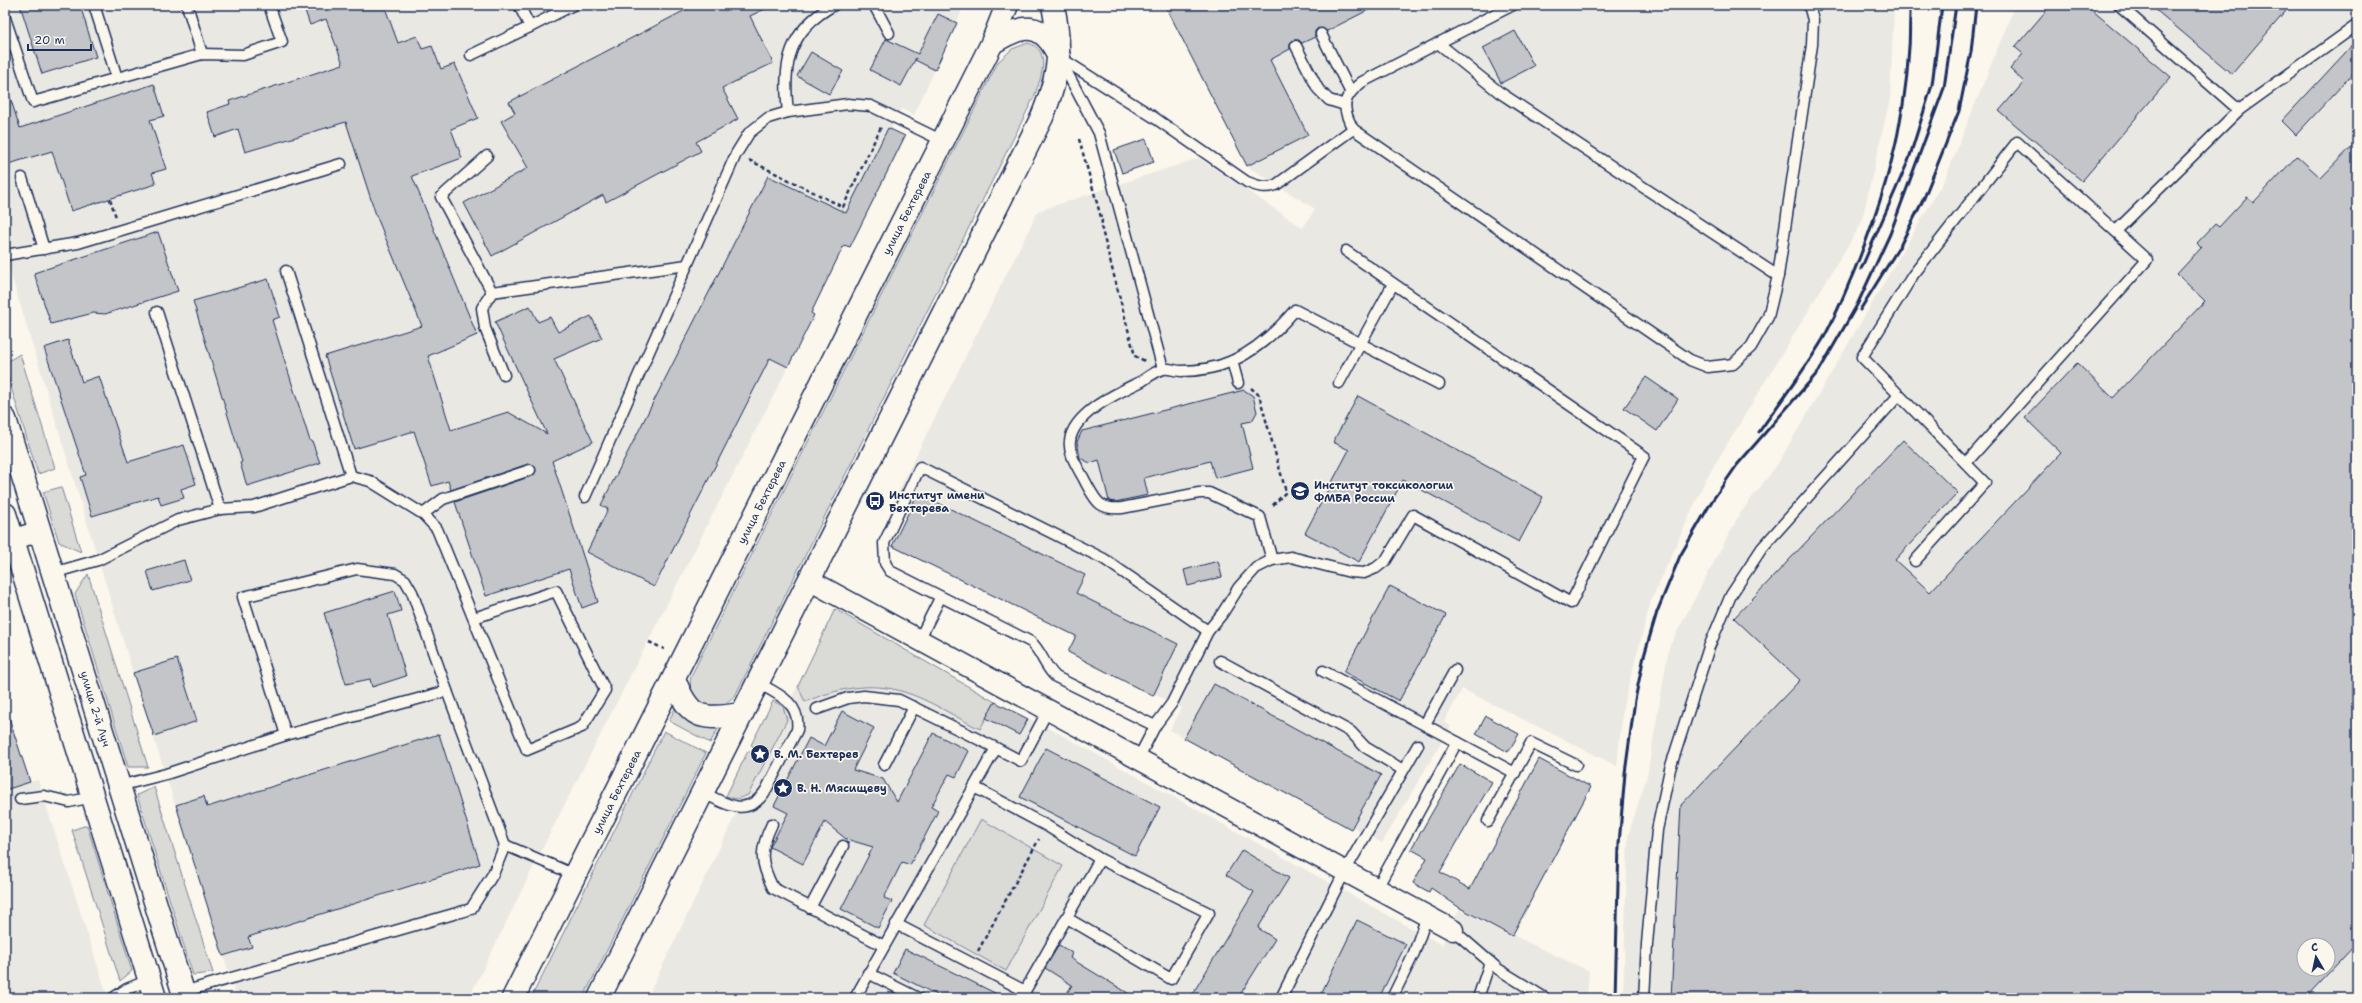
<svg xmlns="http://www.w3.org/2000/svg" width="2362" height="1003" font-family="'Shantell Sans',sans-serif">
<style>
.built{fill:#eae8e2;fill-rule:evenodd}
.green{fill:#dadad7;stroke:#7a849a}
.building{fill:#c3c5c9;stroke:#1b2f5e;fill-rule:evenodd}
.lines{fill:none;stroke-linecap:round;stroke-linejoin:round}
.service-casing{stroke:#1b2f5e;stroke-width:13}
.minor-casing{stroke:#1b2f5e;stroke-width:23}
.tertiary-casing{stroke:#1b2f5e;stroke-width:25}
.secondary-casing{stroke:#1b2f5e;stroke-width:25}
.path{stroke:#1b2f5e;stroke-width:2.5;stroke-dasharray:4 3;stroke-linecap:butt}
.service{stroke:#fbf7ec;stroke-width:10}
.minor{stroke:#fbf7ec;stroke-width:20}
.tertiary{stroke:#fbf7ec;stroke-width:22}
.secondary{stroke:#fbf7ec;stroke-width:22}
.rail{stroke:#1b2f5e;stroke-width:3}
.labels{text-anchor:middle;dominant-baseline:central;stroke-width:3.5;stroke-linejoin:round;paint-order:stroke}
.street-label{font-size:11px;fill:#1b2f5e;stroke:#fbf7ec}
.poi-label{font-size:11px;font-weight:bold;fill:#1b2f5e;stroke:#fbf7ec;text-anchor:start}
</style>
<rect width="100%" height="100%" fill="#fbf7ec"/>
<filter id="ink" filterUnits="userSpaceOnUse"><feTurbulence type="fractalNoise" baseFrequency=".025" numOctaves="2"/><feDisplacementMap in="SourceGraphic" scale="8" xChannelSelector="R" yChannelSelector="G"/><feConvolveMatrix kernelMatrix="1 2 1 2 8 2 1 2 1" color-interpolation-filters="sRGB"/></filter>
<g filter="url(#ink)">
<g class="built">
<path d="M 5,5 L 964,6 L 914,115 L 901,109 L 896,118 L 891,129 L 905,136 L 898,153 L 850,247 L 844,245 L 811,313 L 814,315 L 788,367 L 543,847 L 469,998 L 237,998 L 133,673 L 5,255 Z"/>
<path d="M 1165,5 L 1894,5 L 1890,99 L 1861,224 L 1706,479 L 1651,601 L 1623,707 L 1617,766 L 1462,689 L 1444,722 L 1451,726 L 1382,843 L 1353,827 L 1351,829 L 1170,730 L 1182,708 L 1154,694 L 1153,696 L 1068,652 L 1075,636 L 892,546 L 908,511 L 893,502 L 1038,211 L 1199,158 L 1303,228 L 1315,209 L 1247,166 Z"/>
<path d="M 2015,5 L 2357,5 L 2357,998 L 1623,998 L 1628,836 L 1647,776 L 1669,647 L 1739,515 L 1777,465 L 1945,179 ZM 2304,945 L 2328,945 L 2328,969 L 2304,969 Z"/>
<path d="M 835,609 L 995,702 L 1058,733 L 1442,945 L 1459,910 L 1589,971 L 1587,998 L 647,998 Z"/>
<path d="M 5,704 L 30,782 L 38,780 L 108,998 L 5,998 Z"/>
</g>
<g class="green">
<path d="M 1028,43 C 1053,50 1040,80 1034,97 L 736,694 C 718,717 685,706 691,676 L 998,62 L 1012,49 Z"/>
<path d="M 20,354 L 55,468 L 38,474 L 5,368 L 5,363 Z"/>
<path d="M 61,487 L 81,552 L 59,542 L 43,492 Z"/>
<path d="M 88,574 L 148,767 L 128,767 L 75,594 Z"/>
<path d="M 835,609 L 995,702 L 980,729 C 957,718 928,699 904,692 C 871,681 835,689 805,702 L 798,686 Z"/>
<path d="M 773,701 L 783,706 L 787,720 L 748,795 L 737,799 L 726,796 L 748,751 L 761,758 L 764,752 L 751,745 Z"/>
<path d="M 675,708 C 685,723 701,730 718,729 L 710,743 L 669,721 Z"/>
<path d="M 664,731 L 706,753 L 583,998 L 531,998 Z"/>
<path d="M 154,787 L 213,973 L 193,975 L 137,795 Z"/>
<path d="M 981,819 L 1063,866 L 1006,971 L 924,925 Z"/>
<path d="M 87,825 L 132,971 L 120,981 L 72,830 Z"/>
</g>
<g class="building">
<path d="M 20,5 L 80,5 L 96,57 L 42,74 Z"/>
<path d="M 303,5 L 384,5 L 398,43 L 417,36 L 422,49 L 432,46 L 441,69 L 455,64 L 478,118 L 451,129 L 462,158 L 412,176 L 477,335 L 428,356 L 451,430 L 508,412 L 547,434 L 495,322 L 530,306 L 538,322 L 550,317 L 558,332 L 591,316 L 602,338 L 554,359 L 593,442 L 552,461 L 598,602 L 582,608 L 569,569 L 486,596 L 455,502 L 532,476 L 536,471 L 534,465 L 528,464 L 451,490 L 448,481 L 432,486 L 414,431 L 354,449 L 325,356 L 422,326 L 376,215 L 346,122 L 245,152 L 238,129 L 215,137 L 207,112 L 230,104 L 229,101 L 343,64 L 326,19 L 310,25 Z"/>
<path d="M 695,5 L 773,5 L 750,16 L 773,63 L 722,88 L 738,119 L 696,142 L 701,151 L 606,202 L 603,195 L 492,256 L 464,203 L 528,168 L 501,121 L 515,113 L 509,102 Z"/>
<path d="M 1165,5 L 1378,5 L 1327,31 L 1318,28 L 1315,31 L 1315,37 L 1302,43 L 1299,40 L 1293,40 L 1290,43 L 1290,49 L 1270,60 L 1308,135 L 1247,166 Z"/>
<path d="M 2051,5 L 2086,5 L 2171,77 L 2082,181 L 1999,111 L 2024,82 L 2010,69 L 2023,54 L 2015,47 Z"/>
<path d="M 2150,5 L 2291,5 L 2232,74 Z"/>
<path d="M 938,14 L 957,23 L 935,70 L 915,60 L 916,58 L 901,86 L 870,70 L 886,39 L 918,54 Z"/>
<path d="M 1515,31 L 1534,66 L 1501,83 L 1483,48 Z"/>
<path d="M 2357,40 L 2357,69 L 2296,135 L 2282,121 Z"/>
<path d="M 811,52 L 843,71 L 829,94 L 797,76 Z"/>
<path d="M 154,84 L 164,116 L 150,120 L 166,169 L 152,173 L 156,184 L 71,211 L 52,151 L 5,165 L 5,92 L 8,91 L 20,128 Z"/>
<path d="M 888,128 L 905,136 L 850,247 L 844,245 L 811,313 L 814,315 L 788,367 L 770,358 L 654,587 L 587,552 L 608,509 L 601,505 L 768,176 L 846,213 Z"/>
<path d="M 1146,139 L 1154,162 L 1122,173 L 1114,150 Z"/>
<path d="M 2357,141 L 2357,943 L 2305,998 L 1671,998 L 1681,805 L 1800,680 L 1734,618 L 1903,440 L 1958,493 L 1895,560 L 1930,592 L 2061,453 L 2025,418 L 2077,363 L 2113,398 L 2205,301 L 2177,274 L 2201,248 L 2197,243 L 2215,224 L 2219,227 L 2247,197 L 2254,202 L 2297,156 L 2321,178 ZM 2304,945 L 2328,945 L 2328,969 L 2304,969 Z"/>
<path d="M 158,232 L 178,291 L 105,314 L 93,313 L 51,324 L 34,273 Z"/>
<path d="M 268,279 L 280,317 L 272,320 L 310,441 L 312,441 L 320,463 L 247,486 L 240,463 L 242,462 L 193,301 Z"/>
<path d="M 68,340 L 82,382 L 99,376 L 128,462 L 184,445 L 196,484 L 181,489 L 184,498 L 161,505 L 158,496 L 92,516 L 80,477 L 86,475 L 44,348 Z"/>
<path d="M 1646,377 L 1678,399 L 1657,431 L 1624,408 Z"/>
<path d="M 1244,390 L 1253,396 L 1257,412 L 1252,421 L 1242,423 L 1253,468 L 1215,478 L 1210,461 L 1144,478 L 1148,495 L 1115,502 L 1109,501 L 1099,460 L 1090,463 L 1080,458 L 1077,442 L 1082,431 Z"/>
<path d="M 1358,396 L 1543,497 L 1519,542 L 1403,480 L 1359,562 L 1305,533 L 1349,450 L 1333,442 Z"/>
<path d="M 918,493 L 1085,575 L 1076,593 L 1178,644 L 1153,696 L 1068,652 L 1076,636 L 892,546 Z"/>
<path d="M 184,560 L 190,580 L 153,591 L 147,571 Z"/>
<path d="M 1218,561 L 1222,577 L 1188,586 L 1184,570 Z"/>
<path d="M 1390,586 L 1446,615 L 1399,701 L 1344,672 Z"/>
<path d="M 395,591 L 401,611 L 388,615 L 406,676 L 372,687 L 370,679 L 346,684 L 324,613 Z"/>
<path d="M 177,659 L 197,721 L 154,736 L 133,673 Z"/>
<path d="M 1214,684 L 1381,775 L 1351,829 L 1184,738 Z"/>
<path d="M 995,702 L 1028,719 L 1019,735 L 986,718 Z"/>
<path d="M 842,711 L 874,728 L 853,770 L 883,779 L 897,802 L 933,733 L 969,751 L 956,777 L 949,774 L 931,807 L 938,811 L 910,865 L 902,862 L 884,898 L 892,901 L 878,928 L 841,909 L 873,847 L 846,839 L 825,822 L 803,864 L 770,847 L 788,813 L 774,806 L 809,738 L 824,746 Z"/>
<path d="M 8,715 L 30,782 L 5,790 L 5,716 Z"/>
<path d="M 1486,716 L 1519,734 L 1508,752 L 1476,734 Z"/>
<path d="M 439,734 L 480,864 L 248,937 L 252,947 L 223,956 L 176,805 L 204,796 L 207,807 Z"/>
<path d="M 1046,748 L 1160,807 L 1135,856 L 1020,797 Z"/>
<path d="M 1539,759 L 1591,787 L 1512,936 L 1460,908 L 1431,888 L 1429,892 L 1413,883 L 1427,858 L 1411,849 L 1460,764 L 1492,782 L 1440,872 L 1470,889 Z"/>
<path d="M 1242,850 L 1289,878 L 1258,928 L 1275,939 L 1238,998 L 1190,998 L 1254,892 L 1226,875 Z"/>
<path d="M 1357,920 L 1406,944 L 1379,998 L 1319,998 Z"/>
<path d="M 1059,945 L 1072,953 L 1070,958 L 1136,998 L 1064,998 L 1072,985 L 1045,968 Z"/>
<path d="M 905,949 L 922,957 L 1005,998 L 943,998 L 893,973 Z"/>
</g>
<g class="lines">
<g class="service-casing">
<g id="service">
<path d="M 94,5 L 117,78"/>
<path d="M 187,5 L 202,54"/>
<path d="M 519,5 L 530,27 L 573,5"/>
<path d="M 874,5 L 889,33"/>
<path d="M 1513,5 L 1362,82 C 1342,97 1341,107 1353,129 L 1690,360 L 1708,367 L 1733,364 L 1751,347 L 1768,317 L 1778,276 L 1812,45 L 1813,20 L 1809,5"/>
<path d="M 2119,5 L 2239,110"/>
<path d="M 5,18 L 33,102 L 202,54 L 243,55 L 282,42 L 269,5"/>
<path d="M 1321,34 L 1350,91"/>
<path d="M 1438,43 L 1499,92 L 1778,276"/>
<path d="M 1296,46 L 1318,89 L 1329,100 L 1345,105"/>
<path d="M 471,55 L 530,27"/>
<path d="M 1059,57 L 1152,116 L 1247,182 C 1257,186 1265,189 1276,185 L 1353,129"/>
<path d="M 1061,61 L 1099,133 L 1163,369"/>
<path d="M 788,112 C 782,63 789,30 834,5"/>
<path d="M 487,156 L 441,197 L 492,292 L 687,265"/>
<path d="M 22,178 L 44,249"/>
<path d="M 2116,231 L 2239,110 L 2357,25"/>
<path d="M 5,255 L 78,243 L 341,164"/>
<path d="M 286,271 L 351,476"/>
<path d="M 492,292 L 482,308 L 485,328 L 504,375"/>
<path d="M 157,312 L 220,509"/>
<path d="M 1232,361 L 1238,383"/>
<path d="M 1339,383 L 1393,284"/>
<path d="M 585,497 L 736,154 L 749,133 L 768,118 L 788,112 L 848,104 L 871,106 L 943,141"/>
<path d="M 423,514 L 443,499 L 530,470"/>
<path d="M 1272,560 L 1260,517 L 1209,493 L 1199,493 L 1122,508 C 1099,510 1096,501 1086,483 C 1080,470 1068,456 1070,441 C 1073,413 1119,392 1142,381 C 1148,377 1156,371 1163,369 C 1169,368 1176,371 1181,371 C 1199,371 1216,368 1232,361 C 1257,350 1277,331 1295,310 L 1439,384"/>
<path d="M 1915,561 L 1985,483 L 1862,357 L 1913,275 L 2017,142 L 2147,260 L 1966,463"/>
<path d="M 53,573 L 98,560 L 178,520 L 220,509 L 254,507 L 351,476 L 370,481 L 423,514 L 437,529 L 527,750 L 582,727 L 605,690 L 556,591 L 474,618"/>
<path d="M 919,640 L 940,598"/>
<path d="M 1220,661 L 1351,732 L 1365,747 L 1403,770"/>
<path d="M 1323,671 L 1457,742 L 1377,888"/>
<path d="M 817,709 L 848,698 L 864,696 L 899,700 L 996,748 L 855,998"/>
<path d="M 1425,724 L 1455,670"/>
<path d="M 1155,726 L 1056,677 C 1044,666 1042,652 1031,642 L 890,571 L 885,563 L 884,543 L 920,467 L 1104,559 L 1208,631"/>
<path d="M 286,735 L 243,597 L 357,569 L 395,574 L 405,580 L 412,592 L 447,691"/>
<path d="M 1457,742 L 1515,773"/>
<path d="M 996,748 L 1021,761 L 1048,710"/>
<path d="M 1138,759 L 1155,726 L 1172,703 L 1208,631 L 1222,614 L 1239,587 L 1256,568 L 1272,560 L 1291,557 L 1350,572 L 1364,573 L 1376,568 L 1386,560 L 1413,515 L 1571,603 L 1644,456 L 1346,251"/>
<path d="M 884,765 L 914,707"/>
<path d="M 119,786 L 166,774 L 286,735 L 447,691 L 505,845 L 493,874 L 471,909 L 183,992"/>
<path d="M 974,787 L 1047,826 L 1100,859 L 1025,991"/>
<path d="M 702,792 C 726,804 748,819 766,790 L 797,730 C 801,703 778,694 758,683"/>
<path d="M 20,799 L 44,796 L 69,802 L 93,797"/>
<path d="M 1488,821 L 1531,743 L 1576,765"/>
<path d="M 772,824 C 759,851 760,862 773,888 L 884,946"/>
<path d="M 505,845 L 575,875"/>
<path d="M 810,908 L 843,846"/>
<path d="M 1067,918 L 1171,979 L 1209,913 L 1100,859"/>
<path d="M 896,924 L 1025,991 L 1024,998"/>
<path d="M 1453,930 L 1498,969 L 1545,998"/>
<path d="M 868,973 L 918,998"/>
<path d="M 113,998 L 127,989 L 149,980"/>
<path d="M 1281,998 L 1345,871 L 1418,745"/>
<path d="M 1392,998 L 1414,953 L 1427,916"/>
<path d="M 1478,998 L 1490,962"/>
<path d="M 1644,998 L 1647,944 L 1657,830 L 1670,769 L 1709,647 L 1731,595 L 1762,548 L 1899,395"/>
</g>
</g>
<g class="minor-casing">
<g id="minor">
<path d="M 5,542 L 40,531"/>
<path d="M 809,580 L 1453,930"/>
</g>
</g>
<g class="tertiary-casing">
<g id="tertiary">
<path d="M 992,43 C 1022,24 1043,20 1059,57"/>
<path d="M 674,679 C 690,720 700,720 742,714"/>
<path d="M 513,998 L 992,43 L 1007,5"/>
<path d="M 599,998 L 1042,117 C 1060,73 1062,51 1053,5"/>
</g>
</g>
<g class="secondary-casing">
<g id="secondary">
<path d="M 5,419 L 185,998"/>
<path d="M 5,514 L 155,998"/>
</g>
</g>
<g class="path">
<path d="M 1079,139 L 1102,221 L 1101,226 L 1135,356 L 1145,361"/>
<path d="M 749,160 L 843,207 L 881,127"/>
<path d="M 110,199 L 116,217"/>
<path d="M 1251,388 L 1259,395 L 1286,492 L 1271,507"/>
<path d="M 649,642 L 664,649"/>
<path d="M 978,951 L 1039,839"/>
</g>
<use href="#service" class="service"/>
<use href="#minor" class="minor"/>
<use href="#tertiary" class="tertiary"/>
<use href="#secondary" class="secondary"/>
<g class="rail">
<path d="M 1861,269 L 1909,159 L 1932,85 L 1942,5"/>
<path d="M 1860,310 L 1901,244 L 1924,198 L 1959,111 L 1971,52 L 1976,5"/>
<path d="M 1759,432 C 1780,402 1804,371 1823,339 C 1837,314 1848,286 1859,259 C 1893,173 1911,98 1910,5"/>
<path d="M 1615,998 L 1619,844 L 1625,773 L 1635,700 L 1644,656 L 1657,612 L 1680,556 L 1712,501 L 1737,465 L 1819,371 L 1857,305 L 1890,234 L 1944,88 L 1956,5"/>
</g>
</g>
</g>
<defs>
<g id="university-disc" transform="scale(1)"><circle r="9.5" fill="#1b2f5e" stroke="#fbf7ec"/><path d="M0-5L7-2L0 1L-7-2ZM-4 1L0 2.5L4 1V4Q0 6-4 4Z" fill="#fff"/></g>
<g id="bus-disc" transform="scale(1)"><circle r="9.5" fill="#1b2f5e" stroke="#fbf7ec"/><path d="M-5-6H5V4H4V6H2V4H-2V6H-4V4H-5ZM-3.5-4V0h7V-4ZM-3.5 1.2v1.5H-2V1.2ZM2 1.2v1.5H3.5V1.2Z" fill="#fff"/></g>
<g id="sight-disc" transform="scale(1)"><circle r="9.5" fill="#1b2f5e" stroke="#fbf7ec"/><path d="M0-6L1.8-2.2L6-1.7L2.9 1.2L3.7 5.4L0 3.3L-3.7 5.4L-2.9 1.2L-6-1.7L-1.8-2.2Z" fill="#fff"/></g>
</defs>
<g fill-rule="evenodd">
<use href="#university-disc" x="1300" y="491"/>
<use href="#bus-disc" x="875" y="501"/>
<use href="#sight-disc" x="760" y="754"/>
<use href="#sight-disc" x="783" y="788"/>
</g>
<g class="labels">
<g class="street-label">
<text transform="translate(907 213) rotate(-63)">улица Бехтерева</text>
<text transform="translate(762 502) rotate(-63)">улица Бехтерева</text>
<text transform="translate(95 709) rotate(73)">улица 2-й Луч</text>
<text transform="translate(617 792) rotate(-63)">улица Бехтерева</text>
</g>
<g class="poi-label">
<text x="1314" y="485">Институт токсикологии<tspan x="1314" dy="13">ФМБА России</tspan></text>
<text x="889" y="495">Институт имени<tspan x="889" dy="13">Бехтерева</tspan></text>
<text x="774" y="754">В. М. Бехтерев</text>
<text x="797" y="788">В. Н. Мясищеву</text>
</g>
</g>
<rect width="2362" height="1003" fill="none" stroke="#fbf7ec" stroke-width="20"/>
<rect x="10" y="10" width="2342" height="983" fill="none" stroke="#1b2f5e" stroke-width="1.5" filter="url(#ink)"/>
<g transform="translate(2316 957) rotate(351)"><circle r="19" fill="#fbf7ec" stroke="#a1a7b3"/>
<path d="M0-3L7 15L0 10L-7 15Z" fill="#1b2f5e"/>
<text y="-6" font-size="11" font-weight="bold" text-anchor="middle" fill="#1b2f5e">С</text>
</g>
<path d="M28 44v6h63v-6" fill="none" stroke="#1b2f5e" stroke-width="2"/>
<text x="34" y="44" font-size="12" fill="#1b2f5e" stroke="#fbf7ec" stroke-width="3" paint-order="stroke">20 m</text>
</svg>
